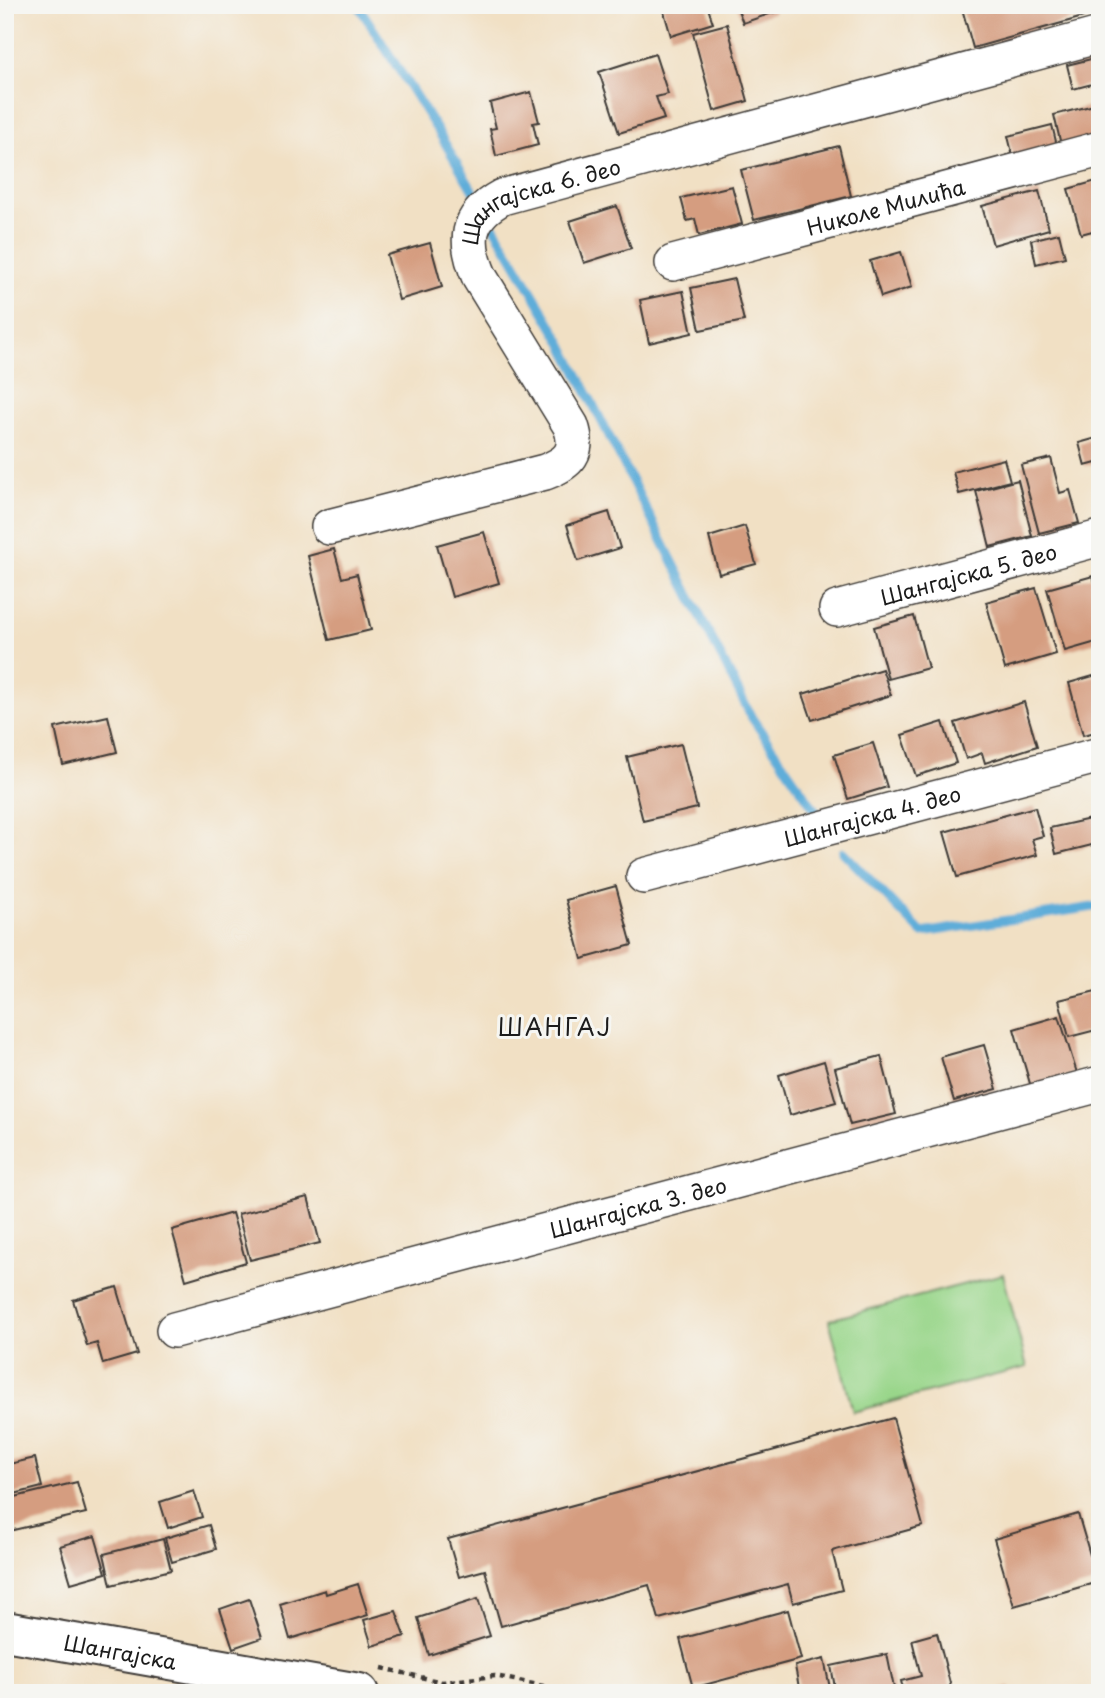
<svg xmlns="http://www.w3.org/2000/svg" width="1105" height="1698" font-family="'Playpen Sans',sans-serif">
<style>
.green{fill:#99d68a;stroke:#5a7953;stroke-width:2}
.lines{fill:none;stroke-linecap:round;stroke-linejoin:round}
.stream{stroke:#5fadd9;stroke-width:9}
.building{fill:#d59d80}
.minor-casing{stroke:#3c3935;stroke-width:38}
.secondary-casing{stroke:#3c3935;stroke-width:42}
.path{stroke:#3c3935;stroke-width:4.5;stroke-dasharray:5 5;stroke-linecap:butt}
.minor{stroke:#fff;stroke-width:35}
.secondary{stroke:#fff;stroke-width:38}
.labels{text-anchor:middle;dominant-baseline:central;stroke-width:6;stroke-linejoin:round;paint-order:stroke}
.street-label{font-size:21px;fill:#1c1c1c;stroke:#f6f6f2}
.neighbourhood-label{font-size:23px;letter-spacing:2px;fill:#1c1c1c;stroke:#f6f6f2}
</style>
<rect width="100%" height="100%" fill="#f6f6f2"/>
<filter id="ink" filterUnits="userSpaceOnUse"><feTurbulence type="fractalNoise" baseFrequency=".0143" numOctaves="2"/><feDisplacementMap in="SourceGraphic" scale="14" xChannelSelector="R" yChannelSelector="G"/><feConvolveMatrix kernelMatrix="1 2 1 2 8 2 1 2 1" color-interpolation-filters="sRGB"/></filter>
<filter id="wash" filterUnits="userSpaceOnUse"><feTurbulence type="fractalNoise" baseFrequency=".00686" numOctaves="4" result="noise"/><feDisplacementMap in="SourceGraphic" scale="28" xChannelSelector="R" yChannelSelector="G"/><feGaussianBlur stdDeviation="1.57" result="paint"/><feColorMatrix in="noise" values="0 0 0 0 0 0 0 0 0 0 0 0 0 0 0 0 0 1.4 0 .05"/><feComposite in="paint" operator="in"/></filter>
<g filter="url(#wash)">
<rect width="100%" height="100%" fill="#f1e0c4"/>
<path class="green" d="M 1003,1274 L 1027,1367 L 853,1412 L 829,1320 Z"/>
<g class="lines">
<g class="stream">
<path d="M 358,5 L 439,133 L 480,203"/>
<path d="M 494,227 L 561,341 L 752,718 L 822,820"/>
<path d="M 843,852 L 922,933 L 1100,906"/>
</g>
</g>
<g id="blocks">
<g class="building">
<path d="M 662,5 L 707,5 L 713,23 L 671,36 Z"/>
<path d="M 736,5 L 773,5 L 775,12 L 743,23 Z"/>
<path d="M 961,5 L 1079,5 L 1083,17 L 973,48 Z"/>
<path d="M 727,24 L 748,101 L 714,111 L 693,33 Z"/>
<path d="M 655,54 L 668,94 L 656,97 L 664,119 L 619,133 L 599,72 Z"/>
<path d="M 1099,57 L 1100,82 L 1073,89 L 1067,65 Z"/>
<path d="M 531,92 L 539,122 L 533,123 L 538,145 L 496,156 L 490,129 L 496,128 L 490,103 Z"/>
<path d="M 1098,104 L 1100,139 L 1062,149 L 1054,115 Z"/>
<path d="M 1052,125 L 1058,150 L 1014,161 L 1008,136 Z"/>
<path d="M 839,146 L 851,196 L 754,220 L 741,170 Z"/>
<path d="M 1100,180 L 1100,229 L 1081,234 L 1068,189 Z"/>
<path d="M 732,186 L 742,224 L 699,235 L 695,219 L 687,221 L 681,198 Z"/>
<path d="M 1039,191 L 1049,229 L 993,245 L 982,206 Z"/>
<path d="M 617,206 L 631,248 L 584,263 L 570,221 Z"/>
<path d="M 1059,233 L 1065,257 L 1036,264 L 1031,240 Z"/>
<path d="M 430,243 L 442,287 L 399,300 L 387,255 Z"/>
<path d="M 901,252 L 912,287 L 881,297 L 870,261 Z"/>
<path d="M 734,279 L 744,321 L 700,330 L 691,288 Z"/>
<path d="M 683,291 L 692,333 L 649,343 L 640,300 Z"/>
<path d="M 1100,437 L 1100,462 L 1085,466 L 1079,443 Z"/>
<path d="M 1051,458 L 1060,493 L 1070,490 L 1079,523 L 1039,533 L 1021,465 Z"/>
<path d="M 1004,459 L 1010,481 L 959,494 L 953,472 Z"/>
<path d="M 1018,480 L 1032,536 L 990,547 L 976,491 Z"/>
<path d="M 609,512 L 620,548 L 578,561 L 567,525 Z"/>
<path d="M 745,526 L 756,564 L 719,574 L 709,537 Z"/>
<path d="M 484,532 L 499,583 L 452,597 L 437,545 Z"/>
<path d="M 334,549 L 342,578 L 357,574 L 371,630 L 329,640 L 308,556 Z"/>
<path d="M 1093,576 L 1100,598 L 1100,641 L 1065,651 L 1047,589 Z"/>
<path d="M 1036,588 L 1056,654 L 1005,669 L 986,602 Z"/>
<path d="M 914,616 L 928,668 L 888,679 L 874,627 Z"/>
<path d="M 882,669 L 891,695 L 812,720 L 803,694 Z"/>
<path d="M 1100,674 L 1100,731 L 1083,735 L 1069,683 Z"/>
<path d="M 1024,702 L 1037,746 L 985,763 L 982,753 L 966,759 L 955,723 Z"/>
<path d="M 108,716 L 117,752 L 63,765 L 55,728 Z"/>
<path d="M 943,722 L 956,763 L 916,776 L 902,735 Z"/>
<path d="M 873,743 L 887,787 L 848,799 L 834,755 Z"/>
<path d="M 681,744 L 697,808 L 643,821 L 627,757 Z"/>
<path d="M 1035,807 L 1043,836 L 1032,839 L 1037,855 L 957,877 L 944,832 Z"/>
<path d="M 1099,817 L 1100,843 L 1056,854 L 1050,828 Z"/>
<path d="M 616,886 L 632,945 L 582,959 L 566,900 Z"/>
<path d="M 1100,990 L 1100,1029 L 1069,1037 L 1059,1000 Z"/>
<path d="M 1059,1016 L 1077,1073 L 1031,1087 L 1014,1029 Z"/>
<path d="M 984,1045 L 997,1089 L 954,1101 L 941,1057 Z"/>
<path d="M 881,1056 L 896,1114 L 850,1125 L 835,1068 Z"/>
<path d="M 824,1061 L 836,1102 L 790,1115 L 779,1075 Z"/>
<path d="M 308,1197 L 320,1243 L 250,1260 L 238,1214 Z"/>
<path d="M 232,1213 L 246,1262 L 186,1280 L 172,1230 Z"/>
<path d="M 117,1287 L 137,1354 L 103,1364 L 97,1343 L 87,1346 L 73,1300 Z"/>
<path d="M 893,1418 L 923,1526 L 832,1551 L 842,1590 L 793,1603 L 788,1584 L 659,1619 L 649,1585 L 501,1626 L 485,1570 L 459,1577 L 448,1539 Z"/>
<path d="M 35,1458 L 42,1487 L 14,1494 L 15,1497 L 77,1482 L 86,1513 L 5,1532 L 5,1465 Z"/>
<path d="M 194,1491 L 202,1517 L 168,1528 L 160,1502 Z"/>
<path d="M 1078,1514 L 1098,1582 L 1014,1606 L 994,1539 Z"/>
<path d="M 209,1525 L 216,1549 L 172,1562 L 165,1538 Z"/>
<path d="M 95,1536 L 106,1573 L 71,1583 L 60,1546 Z"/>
<path d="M 163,1539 L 171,1570 L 111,1585 L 104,1554 Z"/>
<path d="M 358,1584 L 368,1615 L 290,1639 L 280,1604 L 325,1590 L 326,1594 Z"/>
<path d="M 249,1599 L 262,1638 L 233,1648 L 220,1609 Z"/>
<path d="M 478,1599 L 490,1636 L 429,1655 L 418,1618 Z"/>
<path d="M 788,1610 L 801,1659 L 693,1688 L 680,1639 Z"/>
<path d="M 396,1611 L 405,1636 L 372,1646 L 364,1620 Z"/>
<path d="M 937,1633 L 952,1691 L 904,1693 L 901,1681 L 921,1676 L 912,1640 Z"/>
<path d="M 887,1654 L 895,1693 L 836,1693 L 831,1666 Z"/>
<path d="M 824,1659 L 831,1693 L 800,1693 L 795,1666 Z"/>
<path d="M 1010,1686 L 1012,1693 L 990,1693 L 990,1692 Z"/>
</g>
</g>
</g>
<g filter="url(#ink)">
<use href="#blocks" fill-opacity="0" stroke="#3c3935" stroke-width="2"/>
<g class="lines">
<g class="minor-casing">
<g id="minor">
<path id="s1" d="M 673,263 L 1100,149"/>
<path id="s2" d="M 329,527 L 545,472 C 569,463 580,452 571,426 L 480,278 C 464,242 465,217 502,197 L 1100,35"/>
<path id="s3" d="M 837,609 L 1100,538"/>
<path id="s4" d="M 644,876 L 1100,755"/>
<path id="s5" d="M 174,1330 L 1100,1084"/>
</g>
</g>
<g class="secondary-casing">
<g id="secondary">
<path id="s6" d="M 5,1631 L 359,1693"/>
</g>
</g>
<path class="path" d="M 382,1668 L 442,1682 L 495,1676 L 576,1693"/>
<use href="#minor" class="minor"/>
<use href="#secondary" class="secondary"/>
</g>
</g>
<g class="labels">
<g class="street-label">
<text stroke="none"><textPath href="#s1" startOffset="220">Николе Милића</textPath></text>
<text stroke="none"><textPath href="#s2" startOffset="584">Шангајска 6. део</textPath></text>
<text stroke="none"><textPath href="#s3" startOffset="136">Шангајска 5. део</textPath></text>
<text stroke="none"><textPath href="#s4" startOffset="236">Шангајска 4. део</textPath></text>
<text stroke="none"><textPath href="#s5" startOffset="480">Шангајска 3. део</textPath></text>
<text stroke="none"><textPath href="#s6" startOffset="117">Шангајска</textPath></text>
</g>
<g class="neighbourhood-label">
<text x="555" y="1026">ШАНГАЈ</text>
</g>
</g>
<rect width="1105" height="1698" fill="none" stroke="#f6f6f2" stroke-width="28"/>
</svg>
